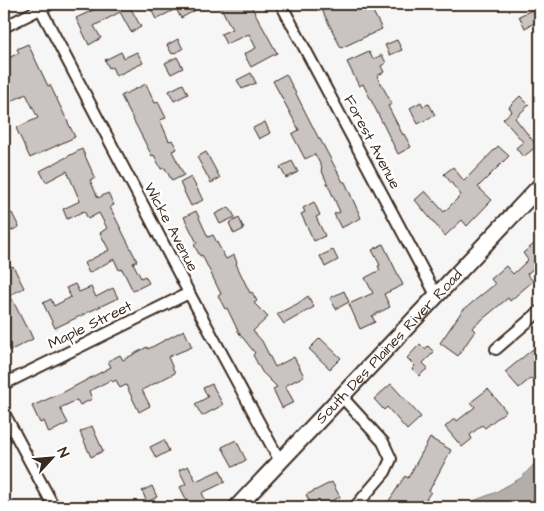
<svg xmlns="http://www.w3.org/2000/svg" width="544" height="511" font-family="'Architects Daughter',sans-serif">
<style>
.water{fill:#b4aeaa;stroke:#847972}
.building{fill:#c9c3c1;stroke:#3b2a1e}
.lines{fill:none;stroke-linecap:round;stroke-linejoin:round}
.street-casing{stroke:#3b2a1e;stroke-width:14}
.secondary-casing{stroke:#3b2a1e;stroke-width:19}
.street{stroke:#fff;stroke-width:10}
.secondary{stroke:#fff;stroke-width:15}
.labels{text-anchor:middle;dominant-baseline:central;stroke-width:5;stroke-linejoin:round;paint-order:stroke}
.street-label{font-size:15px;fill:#3b2a1e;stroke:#fff}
</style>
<rect width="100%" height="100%" fill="#f7f6f6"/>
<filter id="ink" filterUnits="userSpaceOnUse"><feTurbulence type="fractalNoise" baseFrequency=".02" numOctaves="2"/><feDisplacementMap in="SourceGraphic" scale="10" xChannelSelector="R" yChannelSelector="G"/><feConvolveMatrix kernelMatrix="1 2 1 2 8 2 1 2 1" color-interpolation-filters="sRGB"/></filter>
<g filter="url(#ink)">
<path class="water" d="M 540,458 L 540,507 L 458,507 L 494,493 L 521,478 Z"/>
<g class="building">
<path d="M 106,4 L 136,4 L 130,7 L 141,27 L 131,32 L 120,12 L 94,26 L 101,38 L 89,45 L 76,18 Z"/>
<path d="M 148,4 L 207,4 L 181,18 L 176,9 L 156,19 Z"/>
<path d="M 219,4 L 250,4 L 277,53 L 251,67 L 244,54 L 256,48 L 249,34 L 226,44 L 221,34 L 232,29 Z"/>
<path d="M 319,4 L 369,4 L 382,29 L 341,48 Z"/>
<path d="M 532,10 L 538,21 L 525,28 L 519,16 Z"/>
<path d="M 178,39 L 183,49 L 172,54 L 167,45 Z"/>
<path d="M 397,40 L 402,50 L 390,55 L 385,45 Z"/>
<path d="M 28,44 L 48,86 L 50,85 L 75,137 L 30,158 L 16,128 L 38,118 L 26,94 L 4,105 L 4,60 L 19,53 L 17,49 Z"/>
<path d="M 121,52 L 124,58 L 137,52 L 143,63 L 116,76 L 112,67 L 109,68 L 105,60 Z"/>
<path d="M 369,52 L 373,59 L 382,55 L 386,63 L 381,66 L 384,72 L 377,76 L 392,104 L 388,106 L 403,135 L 404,134 L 411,147 L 398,154 L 363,84 L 359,86 L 347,62 Z"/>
<path d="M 177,57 L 183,68 L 171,74 L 165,63 Z"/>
<path d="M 251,73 L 256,83 L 242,89 L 237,80 Z"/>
<path d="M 286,74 L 319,139 L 320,139 L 343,182 L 345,182 L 361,218 L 341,228 L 334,214 L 340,212 L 321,169 L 322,168 L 315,154 L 305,159 L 292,134 L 299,130 L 273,81 Z"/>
<path d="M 146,84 L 155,103 L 158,102 L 166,118 L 160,120 L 169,141 L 172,140 L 177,149 L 172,151 L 184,175 L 172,181 L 165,168 L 161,169 L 154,155 L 152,156 L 121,96 Z"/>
<path d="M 183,84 L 188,94 L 174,101 L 169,91 Z"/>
<path d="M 520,96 L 529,105 L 515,118 L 537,146 L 523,157 L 516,148 L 523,142 L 503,119 L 512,111 L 509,107 Z"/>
<path d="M 421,102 L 423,106 L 429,104 L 435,115 L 418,124 L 410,108 Z"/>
<path d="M 265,122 L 270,133 L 259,139 L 253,128 Z"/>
<path d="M 498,146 L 509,156 L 478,187 L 492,200 L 467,226 L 462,220 L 445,236 L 415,200 L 425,191 L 444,212 L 461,195 L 444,174 L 453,167 L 464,181 Z"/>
<path d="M 82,149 L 95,178 L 90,180 L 98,198 L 108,193 L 114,205 L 110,207 L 137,261 L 133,263 L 141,278 L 145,276 L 149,283 L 133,291 L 122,269 L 119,270 L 114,259 L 89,273 L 84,263 L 109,250 L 100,233 L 107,228 L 99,213 L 88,219 L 84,211 L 67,219 L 63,209 L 80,201 L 67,171 L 46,182 L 40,171 Z"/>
<path d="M 206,152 L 220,178 L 211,183 L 197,157 Z"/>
<path d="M 292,161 L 298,172 L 286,178 L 280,167 Z"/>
<path d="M 191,177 L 203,200 L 191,206 L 180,183 Z"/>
<path d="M 314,202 L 320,215 L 316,217 L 325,236 L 314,241 L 301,214 L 305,212 L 303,208 Z"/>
<path d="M 229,207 L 235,217 L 220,224 L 215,214 Z"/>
<path d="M 196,211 L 208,237 L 213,235 L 226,259 L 234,255 L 237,263 L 236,264 L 250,293 L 252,292 L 257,301 L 254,303 L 268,317 L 253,331 L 262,341 L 275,367 L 294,357 L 304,376 L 285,386 L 294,402 L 282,408 L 273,389 L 277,387 L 262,372 L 253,355 L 255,353 L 239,333 L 227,308 L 225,309 L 218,296 L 221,294 L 202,255 L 200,256 L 194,245 L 197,243 L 184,217 Z"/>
<path d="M 12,213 L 19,227 L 4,234 L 4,217 Z"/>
<path d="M 239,218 L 244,229 L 234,234 L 229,223 Z"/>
<path d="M 540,239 L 540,263 L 527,274 L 533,281 L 510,301 L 508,298 L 472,328 L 475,331 L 458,356 L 440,343 L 462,311 L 495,284 L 491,279 L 506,266 L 513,274 L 528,260 L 523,253 Z"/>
<path d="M 383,244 L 403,285 L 384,294 L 390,307 L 372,316 L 375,322 L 360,329 L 349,304 L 373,293 L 365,278 L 380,270 L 378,266 L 380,265 L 372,250 Z"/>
<path d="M 333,250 L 338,260 L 325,267 L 320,256 Z"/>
<path d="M 4,253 L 11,267 L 13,266 L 24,288 L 10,295 L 26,327 L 27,326 L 33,339 L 9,351 L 4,341 Z"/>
<path d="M 75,284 L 79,292 L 91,287 L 96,297 L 113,288 L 118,298 L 55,328 L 43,303 L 51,299 L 54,306 L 71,297 L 66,288 Z"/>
<path d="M 344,291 L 349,302 L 336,309 L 330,298 Z"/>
<path d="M 308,296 L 314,307 L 284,324 L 277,314 L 297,304 Z"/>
<path d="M 184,330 L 192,347 L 168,357 L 175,373 L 142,390 L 150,406 L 139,412 L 126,385 L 120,388 L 116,380 L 113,382 L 111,380 L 89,391 L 92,399 L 80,405 L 77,400 L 60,408 L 68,423 L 49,433 L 44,421 L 40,423 L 32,406 L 64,392 L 111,367 L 108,361 L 120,355 L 123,360 L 147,347 L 148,349 Z"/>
<path d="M 320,338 L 341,358 L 330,369 L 309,349 Z"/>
<path d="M 420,344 L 425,349 L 428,346 L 434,352 L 423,363 L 428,368 L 419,376 L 412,369 L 415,366 L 407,358 Z"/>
<path d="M 533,349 L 540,358 L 540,389 L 531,378 L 519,388 L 505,372 Z"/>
<path d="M 212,384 L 223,405 L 202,416 L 195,404 L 208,397 L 203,388 Z"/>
<path d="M 391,384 L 421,417 L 407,430 L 387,407 L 384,410 L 374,399 Z"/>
<path d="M 488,389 L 506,411 L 485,428 L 482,425 L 470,435 L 472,439 L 462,447 L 445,427 L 455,418 L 457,421 L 475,407 L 471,402 Z"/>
<path d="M 92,426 L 103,451 L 91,457 L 80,432 Z"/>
<path d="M 430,438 L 451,450 L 429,491 L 431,492 L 426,499 L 429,501 L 425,507 L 385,507 L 405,476 L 408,478 Z"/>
<path d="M 164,440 L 169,451 L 156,458 L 150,447 Z"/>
<path d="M 236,440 L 246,460 L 233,467 L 222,447 Z"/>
<path d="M 188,466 L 196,481 L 220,470 L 225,482 L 202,493 L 207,503 L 200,507 L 175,507 L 187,501 L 180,487 L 186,484 L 179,470 Z"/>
<path d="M 332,482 L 340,497 L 327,503 L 329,507 L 313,507 L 306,495 Z"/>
<path d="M 152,486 L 157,497 L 147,502 L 142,491 Z"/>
</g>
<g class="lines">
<g class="street-casing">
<g id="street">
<path d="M 38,4 L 189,293 L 281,463"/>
<path d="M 281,4 L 436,295"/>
<path d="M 4,27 L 50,4"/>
<path d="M 496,349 L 540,311"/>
<path d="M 4,384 L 189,293"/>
<path d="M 342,397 L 383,442 L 391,459 L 385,472 L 355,507"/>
<path d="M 4,413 L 54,507"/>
</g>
</g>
<g class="secondary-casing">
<g id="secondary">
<path id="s1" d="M 237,507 L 540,186"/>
</g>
</g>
<use href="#street" class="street"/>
<use href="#secondary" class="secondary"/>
</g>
</g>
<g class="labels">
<g class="street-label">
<text transform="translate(372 142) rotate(62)">Forest Avenue</text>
<text transform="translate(171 227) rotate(62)">Wicke Avenue</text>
<text transform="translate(90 325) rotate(-26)">Maple Street</text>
<text stroke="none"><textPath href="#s1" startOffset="221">South Des Plaines River Road</textPath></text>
</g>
</g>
<rect width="544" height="511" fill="none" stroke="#fff" stroke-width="20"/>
<rect x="10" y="10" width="524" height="491" fill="none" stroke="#3b2a1e" stroke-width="2" filter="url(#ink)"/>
<g transform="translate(52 458) rotate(64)" stroke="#ffffff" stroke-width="4" paint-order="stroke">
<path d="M0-4L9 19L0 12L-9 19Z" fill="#3b2a1e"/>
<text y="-8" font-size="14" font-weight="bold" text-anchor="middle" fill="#3b2a1e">N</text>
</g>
</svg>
